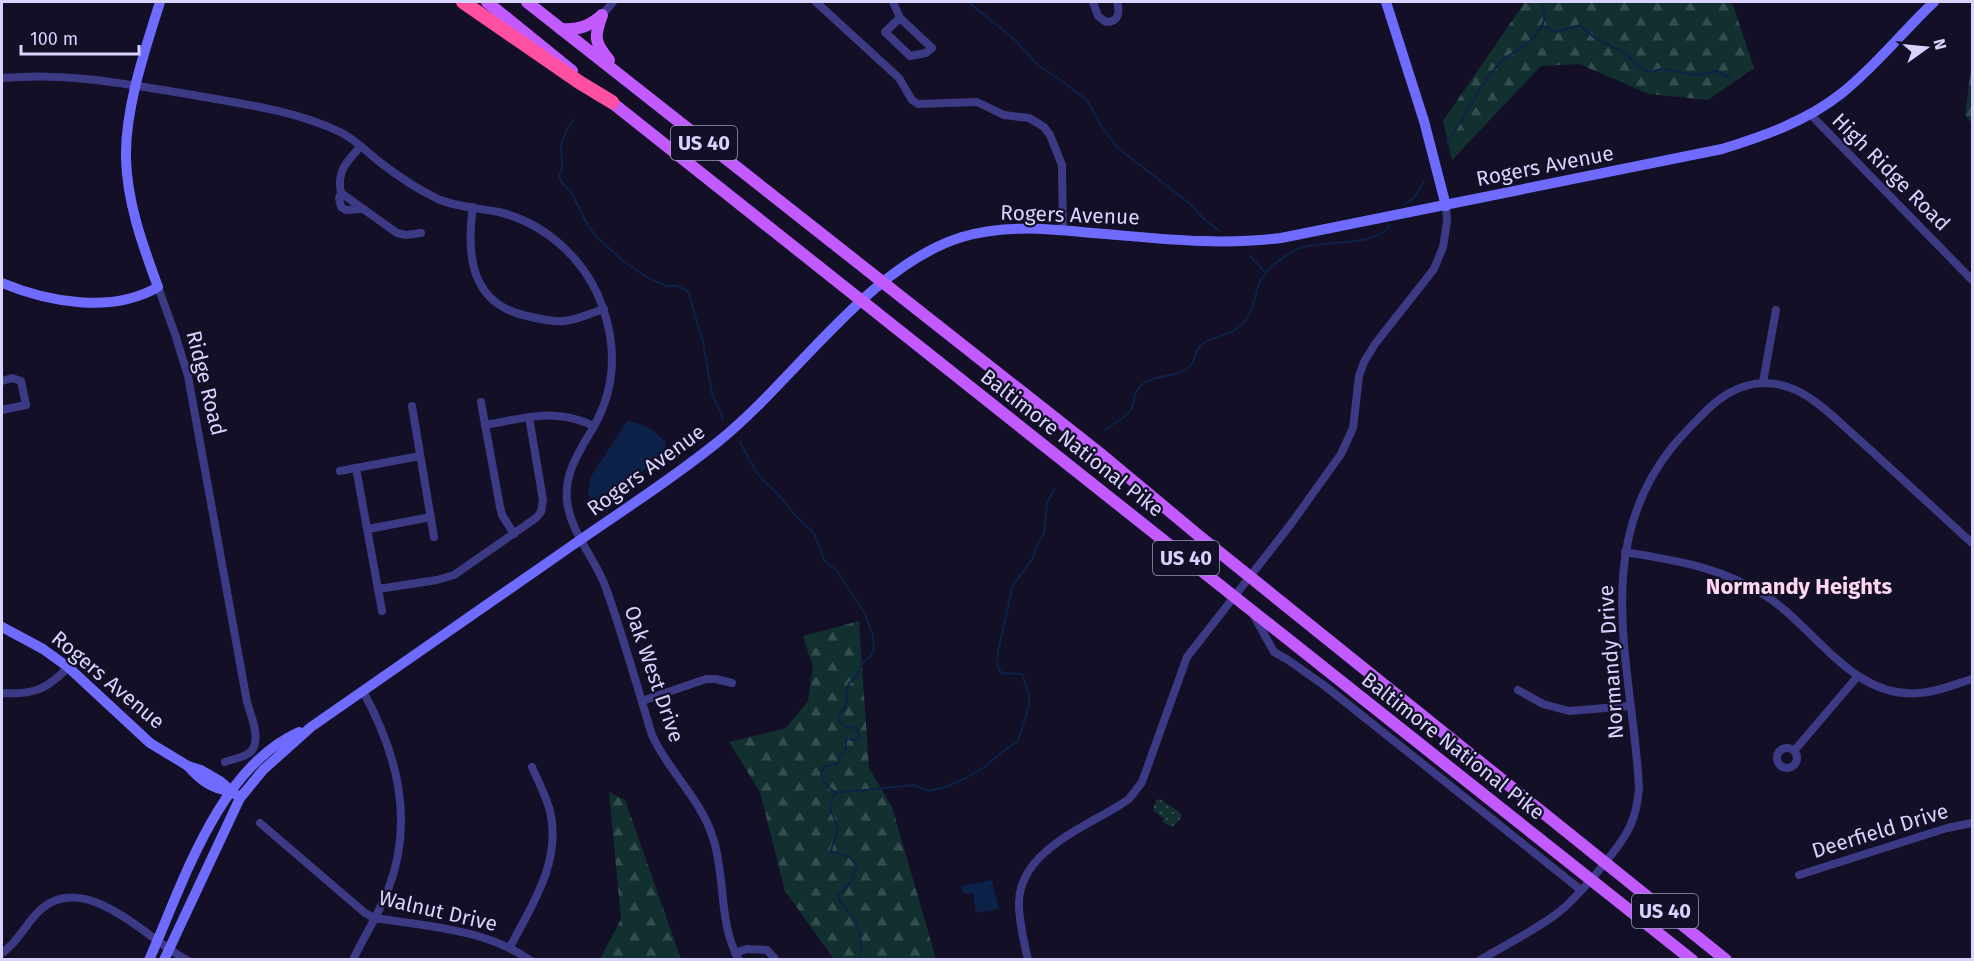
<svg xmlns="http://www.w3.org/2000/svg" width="1974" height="961" font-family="'Fira Sans',sans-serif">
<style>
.grass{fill:url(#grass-dots)}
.forest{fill:url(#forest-firs)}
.water{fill:#0c2248}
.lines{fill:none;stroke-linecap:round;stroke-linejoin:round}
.stream{stroke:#0c2248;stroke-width:2}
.street{stroke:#3d3a85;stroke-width:8}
.secondary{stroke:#6f6bff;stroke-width:10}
.primary{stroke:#c25bff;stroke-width:12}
.highway{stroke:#ff4fa3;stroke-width:14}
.labels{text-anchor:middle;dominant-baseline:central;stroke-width:4.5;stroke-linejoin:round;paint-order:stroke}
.shield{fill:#130f26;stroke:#9e99be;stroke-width:1.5}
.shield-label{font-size:20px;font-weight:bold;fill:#d9d4ff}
.street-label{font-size:21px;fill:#d9d4ff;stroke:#130f26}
.neighbourhood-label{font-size:22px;font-weight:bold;fill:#ffd6f0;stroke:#130f26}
</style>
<defs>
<pattern id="grass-dots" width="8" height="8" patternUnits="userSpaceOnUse" patternTransform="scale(1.5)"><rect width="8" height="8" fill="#12302f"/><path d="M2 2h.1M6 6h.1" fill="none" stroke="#344d4e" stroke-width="1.8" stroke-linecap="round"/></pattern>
<pattern id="forest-firs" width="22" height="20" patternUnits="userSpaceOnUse" patternTransform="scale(1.5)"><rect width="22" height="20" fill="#12302f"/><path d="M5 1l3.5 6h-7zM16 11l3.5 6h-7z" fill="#344d4e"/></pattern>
</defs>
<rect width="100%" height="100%" fill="#130f26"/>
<path class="grass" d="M 1160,799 L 1181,813 L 1181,818 L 1172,827 L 1162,822 L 1164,819 L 1153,810 L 1156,800 Z"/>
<g class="forest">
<path d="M 1525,2 L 1732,2 L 1754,68 L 1708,100 L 1649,94 L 1579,64 L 1541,66 L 1452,160 L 1443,121 Z"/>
<path d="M 1972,60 L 1972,124 L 1965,115 Z"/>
<path d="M 859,621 L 869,768 L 892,807 L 936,959 L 834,959 L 785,891 L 760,792 L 729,742 L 786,728 L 808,701 L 813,667 L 803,636 Z"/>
<path d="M 609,792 L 625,800 L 681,959 L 600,959 L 621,919 Z"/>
</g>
<g class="water">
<path d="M 628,420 L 649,428 L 665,441 L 666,447 C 644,473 626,487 595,501 L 588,496 L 590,478 Z"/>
<path d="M 992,880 L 999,909 L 976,913 L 973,893 L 963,893 L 961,886 Z"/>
</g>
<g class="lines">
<g class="stream">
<path d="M 968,2 L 1012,37 L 1039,66 L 1059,79 L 1087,100 L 1102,127 L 1118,148 L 1190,204 L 1207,222 L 1220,231"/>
<path d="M 1543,26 L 1556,32 L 1580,25 L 1596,39 L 1627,54 L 1637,65 L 1649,72 L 1662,69 L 1696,75 L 1717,71 L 1730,78"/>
<path d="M 573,120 C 567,127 562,139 561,148 C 561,159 565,165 559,176 L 562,183 L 571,192 L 587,224 L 596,236 L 623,261 L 648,278 L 666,286 L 677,286 L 688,291 L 703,342 L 712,394 L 723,418"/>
<path d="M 1446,144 C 1465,119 1476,89 1497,66 C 1511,50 1529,49 1541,27 C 1546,18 1547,10 1540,2"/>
<path d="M 1403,205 L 1414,198 L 1424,181"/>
<path d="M 1250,256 L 1266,273"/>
<path d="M 1105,430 C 1112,424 1125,418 1130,411 C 1136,402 1132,391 1144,383 C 1157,375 1175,377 1187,369 C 1196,363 1194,352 1201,345 C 1210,337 1229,337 1241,325 C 1253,314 1254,298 1259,284 C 1265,270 1279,260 1291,252 C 1317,237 1375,250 1390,225"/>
<path d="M 740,442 L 755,470 L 763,480 L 779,495 L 794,514 L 814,533 L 824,560 L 837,571 L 852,594 L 865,614 L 873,636 L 874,650 L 870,657 L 864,661 L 856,678 L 849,683 L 846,692 L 847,702 L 839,716 L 839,721 L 845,726 L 857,729 L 859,738 L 856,740 L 846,739 L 846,749 L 840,756 L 838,764 L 825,766 L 821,773 L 823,782 L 835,793"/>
<path d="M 859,960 C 863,950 860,930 855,920 C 850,910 841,907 838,896 L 851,881 L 857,865 C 850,853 841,857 831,851 C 832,844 836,838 837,832 C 838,813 823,814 835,793 L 914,785 L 928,791 L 946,787 L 966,778 L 986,766 L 1003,751 L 1018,741 L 1029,706 L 1029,694 L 1022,674 L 1001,673 L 997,664 L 998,652 L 1013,585 L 1033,558 L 1036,547 L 1044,533 L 1047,503 L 1054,490"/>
</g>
<g class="street">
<path d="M 816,2 L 899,78 L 912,100 L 918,104 L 977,102 L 1004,115 L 1029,118 L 1044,127 L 1050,135 L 1062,165 L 1063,231"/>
<path d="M 893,2 L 900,18 L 932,48 L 926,53 L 910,56 L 885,32 L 900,18"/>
<path d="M 1093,2 L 1098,16 L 1106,22 C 1119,22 1120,12 1117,2"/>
<path d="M 602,15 L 613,2"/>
<path d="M 2,78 C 69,72 126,84 193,95 C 243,104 293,110 340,132 C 355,139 368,153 381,163 C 399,177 417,189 438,199 C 456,207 479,208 499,212 C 547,224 587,261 603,308 C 617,349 615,390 593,428 C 580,450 564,473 567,501 C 571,534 595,558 606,588 C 623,636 637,686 652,735 C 668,771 701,799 713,838 C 726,877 718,923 739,960"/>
<path d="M 1810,114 L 1972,280"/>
<path d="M 361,146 C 347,161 336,172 341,193 L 397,233 L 406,235 L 421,233"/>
<path d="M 341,193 L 339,198 L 341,207 L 346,210 L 361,209"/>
<path d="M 473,207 C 466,256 471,304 527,316 C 539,319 552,322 564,321 C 578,320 590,313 604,309"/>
<path d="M 158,287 L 175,334 L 188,376 L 247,702 C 251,716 263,743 249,753 C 242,758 233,759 225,762"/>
<path d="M 2,381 L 12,378 L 21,381 L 26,405 L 2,410"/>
<path d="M 1763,382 L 1776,310"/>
<path d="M 481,402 L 500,507 L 502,515 L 514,534"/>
<path d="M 412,406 L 434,537"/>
<path d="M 485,425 C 526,418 555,407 594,426"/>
<path d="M 356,468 L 382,611"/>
<path d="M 340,471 L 420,456"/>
<path d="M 368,529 L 431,517"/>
<path d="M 1625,552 C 1677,561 1717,566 1763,594 C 1815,626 1852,700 1920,693 C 1938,692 1955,684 1972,679"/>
<path d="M 378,589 L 437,580 L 454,575 L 536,518 L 541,512 L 543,500 L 529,417"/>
<path d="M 1253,614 L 1274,652 L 1288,660 L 1325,686 L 1581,890"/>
<path d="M 1518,690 L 1543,704 L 1569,711 L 1630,706"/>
<path d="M 2,693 C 32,695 47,690 68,667"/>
<path d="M 642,701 L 706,679 L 716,679 L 732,683"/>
<circle cx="1787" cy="758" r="10"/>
<path d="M 1794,751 L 1857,677"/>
<path d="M 260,823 L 365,913 L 374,918 C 426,926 485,929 530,960"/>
<path d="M 1799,875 L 1947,828 L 1972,823"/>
<path d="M 510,947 C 532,905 562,861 550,811 C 546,796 538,781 532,767"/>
<path d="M 2,953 C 21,940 27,919 45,906 C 90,874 148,940 187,960"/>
<path d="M 735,953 L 747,949 L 767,950 L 776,960"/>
<path d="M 353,960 C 364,936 379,914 388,890 C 415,820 397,754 363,691"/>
<path d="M 1028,960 C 1024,941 1019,923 1019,904 C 1018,853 1083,828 1120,805 L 1129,799 L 1142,782 L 1187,657 L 1291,524 L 1341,454 L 1353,428 L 1359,376 L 1364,362 L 1375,344 L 1434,269 L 1443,247 L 1447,222 L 1446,206"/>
<path d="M 1480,960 C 1505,945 1532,932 1555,915 C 1575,901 1622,846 1631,824 C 1636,813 1638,800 1639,788 C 1633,670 1589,549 1673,446 C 1683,434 1693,424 1704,413 C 1730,386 1762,374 1798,391 C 1823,404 1844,427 1865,445 C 1901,478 1937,511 1972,543"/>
</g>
<g class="secondary">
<path d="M 1386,2 L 1424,121 L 1446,206"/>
<path d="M 2,283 C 48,302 112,314 158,287 C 143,246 127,203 126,158 C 125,108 145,50 160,2"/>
<path d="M 2,627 L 43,649 L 68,667 L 150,743 L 188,766 L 201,770 L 220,781 L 240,798"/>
<path d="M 188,766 C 200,780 212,789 230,791"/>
<path d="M 149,960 C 183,884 218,768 299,732"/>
<path d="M 164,960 L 240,798 L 263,770 L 311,727 C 398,667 484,607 570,547 C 620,512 671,480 719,441 C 795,380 868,266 962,237 C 1006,224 1048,229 1093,233 C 1156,238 1217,246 1281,238 L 1722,149 C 1764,136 1807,121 1842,93 C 1876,66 1903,31 1934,2"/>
</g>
<g class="primary">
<path d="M 487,2 L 572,71"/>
<path d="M 527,2 L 1102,455 L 1198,535 L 1726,960"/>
<path d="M 602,15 C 594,37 594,42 609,60"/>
<path d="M 561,29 C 578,30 588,27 601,16"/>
<path d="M 605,97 L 1692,960"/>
</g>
<path class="highway" d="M 463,2 L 579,82 L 612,102"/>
</g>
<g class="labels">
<g class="shield">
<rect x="671" y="126" width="66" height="34" rx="4.5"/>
<rect x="1153" y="541" width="66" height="34" rx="4.5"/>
<rect x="1632" y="894" width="66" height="34" rx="4.5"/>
</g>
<g class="shield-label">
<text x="704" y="143">US 40</text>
<text x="1186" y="558">US 40</text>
<text x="1665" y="911">US 40</text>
</g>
<g class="street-label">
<text transform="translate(1545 166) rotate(-11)">Rogers Avenue</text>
<text transform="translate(1891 172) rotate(45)">High Ridge Road</text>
<text transform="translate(1070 215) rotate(2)">Rogers Avenue</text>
<text transform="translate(206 383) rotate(76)">Ridge Road</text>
<text transform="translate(1072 443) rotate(38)">Baltimore National Pike</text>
<text transform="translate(646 470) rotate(-36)">Rogers Avenue</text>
<text transform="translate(1611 662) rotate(-94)">Normandy Drive</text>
<text transform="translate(654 674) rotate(71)">Oak West Drive</text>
<text transform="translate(108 680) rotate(40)">Rogers Avenue</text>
<text transform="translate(1453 746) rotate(38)">Baltimore National Pike</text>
<text transform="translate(1880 831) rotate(-17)">Deerfield Drive</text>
<text transform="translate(438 911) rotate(13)">Walnut Drive</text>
</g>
<g class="neighbourhood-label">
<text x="1799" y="586">Normandy Heights</text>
</g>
</g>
<rect width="1974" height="961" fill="none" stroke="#d9d4ff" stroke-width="6"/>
<g transform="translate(1926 48) rotate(75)" stroke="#130f26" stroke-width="4.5" paint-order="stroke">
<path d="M0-4.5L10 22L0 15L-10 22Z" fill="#d9d4ff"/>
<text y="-9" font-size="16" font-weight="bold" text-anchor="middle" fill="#d9d4ff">N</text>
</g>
<path d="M21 45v9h118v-9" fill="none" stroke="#d9d4ff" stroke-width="3"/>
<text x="30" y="45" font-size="18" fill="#d9d4ff" stroke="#130f26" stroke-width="4.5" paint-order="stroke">100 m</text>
</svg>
